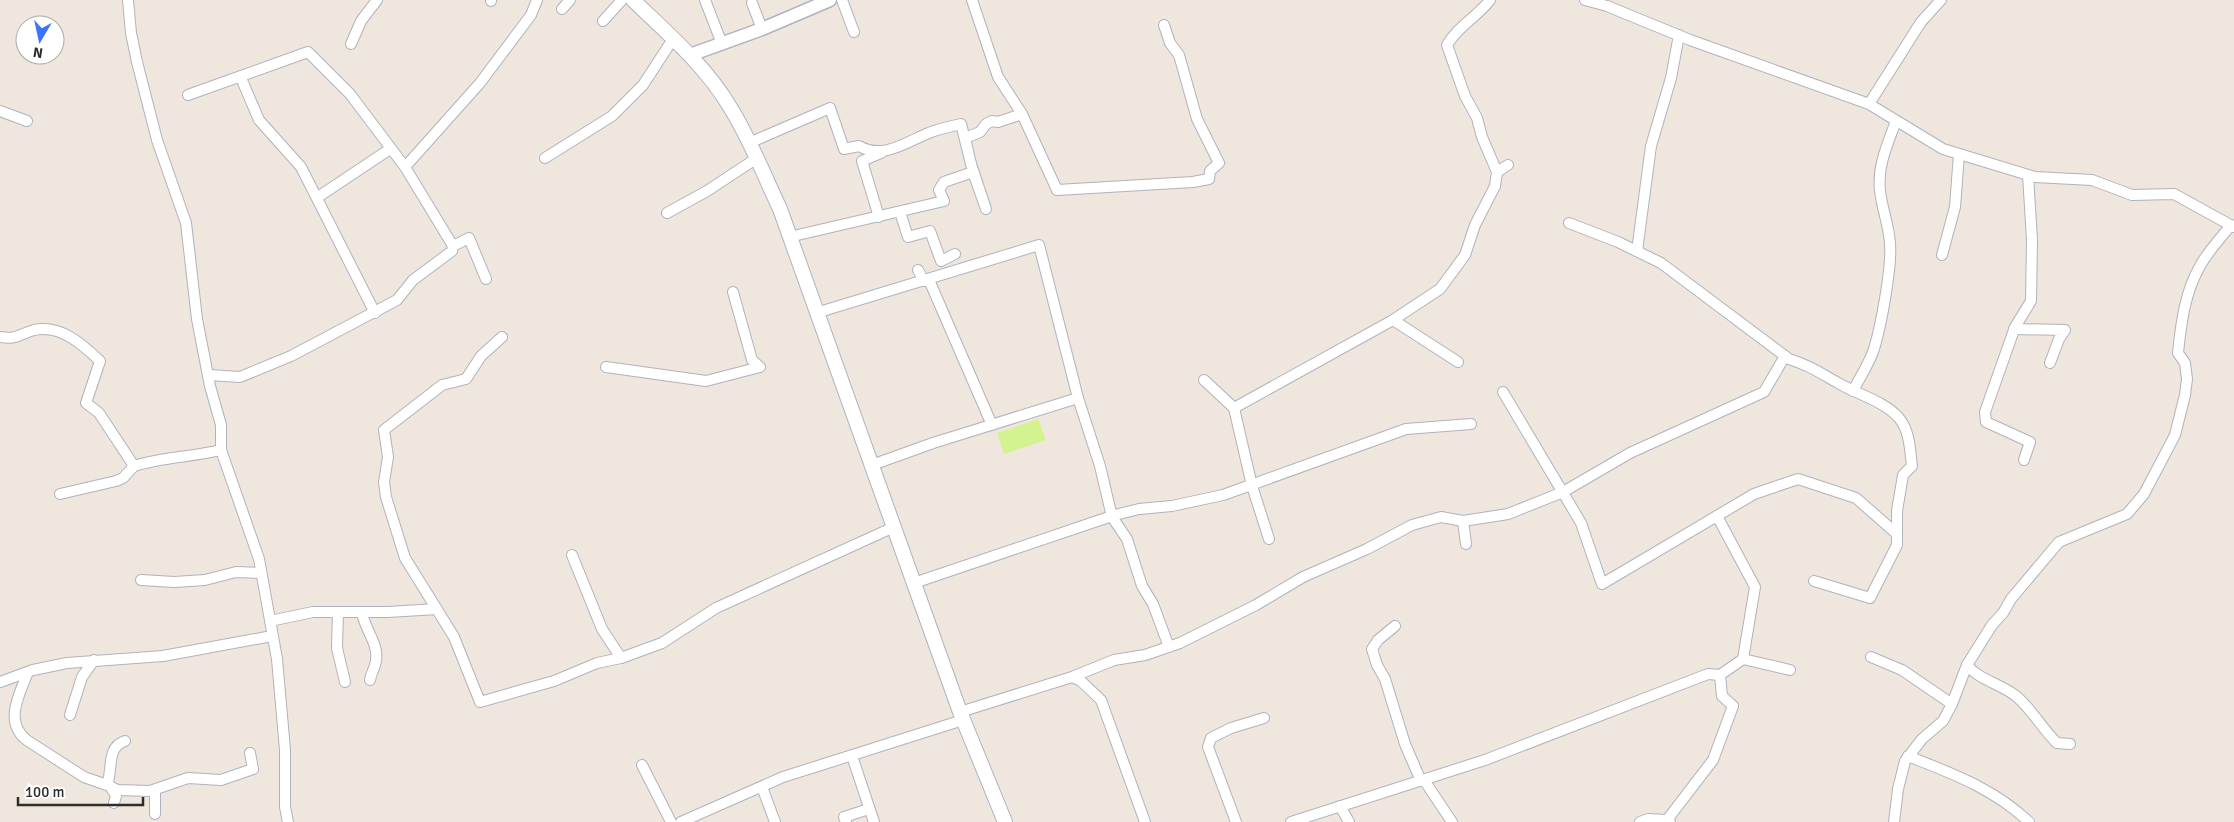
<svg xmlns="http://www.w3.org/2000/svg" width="2234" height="822" font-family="Signika,sans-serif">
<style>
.pitch{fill:#d3f391}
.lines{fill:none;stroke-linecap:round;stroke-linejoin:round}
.minor-casing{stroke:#aeb3bd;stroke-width:12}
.tertiary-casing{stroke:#aeb3bd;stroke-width:15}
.secondary-casing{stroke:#aeb3bd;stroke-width:16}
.minor{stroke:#fff;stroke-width:10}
.tertiary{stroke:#fff;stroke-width:12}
.secondary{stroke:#fff;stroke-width:14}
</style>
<rect width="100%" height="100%" fill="#efe6de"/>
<path class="pitch" d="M 1038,419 L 1046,440 L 1004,454 L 997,433 Z"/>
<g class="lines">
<g class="minor-casing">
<g id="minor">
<path d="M 705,0 L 722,44"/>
<path d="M 842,0 L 854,32"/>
<path d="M 972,0 L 998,77 L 1022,114 L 1057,190 L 1193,182 L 1209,179 L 1210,171 L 1219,163 L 1197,119 L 1179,55 L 1170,43 L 1164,25"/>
<path d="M 1585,0 L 1607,6 L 1690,40 L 1869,104 L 1943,149 L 2035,177 L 2092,180 L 2132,195 L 2174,194 L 2234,227"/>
<path d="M 491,1 L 491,0"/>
<path d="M 752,3 L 762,29"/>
<path d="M 562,9 L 570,0"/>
<path d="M 603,21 L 622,0"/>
<path d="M 351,44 L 361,21 L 377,0"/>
<path d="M 241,78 L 259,120 L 301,167 L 375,313"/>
<path d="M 188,95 L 308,52 L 350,94 L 405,167 L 480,83 L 531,15 L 537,0"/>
<path d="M 1869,104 L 1921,22 L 1941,0"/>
<path d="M 0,111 L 27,121"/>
<path d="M 749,143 L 830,108 L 844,149 L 859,146 C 885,161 910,139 934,131 C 943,128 952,126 961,124 L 971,164 L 965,138 L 980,132 L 986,124 L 992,121 L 998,122 L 1022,114"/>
<path d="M 545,158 L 612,116 L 643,85 L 673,39"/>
<path d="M 405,167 L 453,246"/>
<path d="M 1497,172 L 1508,165"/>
<path d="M 318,197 L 390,149"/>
<path d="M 900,212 L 908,237 L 930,231 L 941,261 L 955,254"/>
<path d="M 667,213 L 707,191 L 757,158"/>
<path d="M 879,217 L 862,161 L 881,153"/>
<path d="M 1569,223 L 1618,242 L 1661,263 L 1789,359 C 1811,366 1820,373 1840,384 C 1859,395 1884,401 1899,418 C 1910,431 1910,451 1912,466 L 1903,475 L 1897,511 L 1897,545 L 1870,598 L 1814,581"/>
<path d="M 789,237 L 944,201 L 939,190 L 944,182 L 973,172 L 986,209 L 971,164"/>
<path d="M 1637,251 L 1651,146 L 1671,78 L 1679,35"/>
<path d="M 1942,255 L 1955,207 L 1959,154"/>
<path d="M 918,270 L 924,281"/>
<path d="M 929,280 L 992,425"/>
<path d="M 816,313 L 1039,245 L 1078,398"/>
<path d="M 1393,320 L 1440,289 L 1465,255 L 1475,225 L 1495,186 L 1497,172 L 1482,137 L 1477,118 L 1465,96 L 1447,45 C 1458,26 1477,17 1490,0"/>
<path d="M 2014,329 L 2065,330 L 2059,339 L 2050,363"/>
<path d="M 0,337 C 16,340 20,334 34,330 C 61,324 83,345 100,361 L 86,403 L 99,413 L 134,466 C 162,457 192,457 221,450 L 221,425 L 210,386 L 197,319 L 186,223 L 157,140 L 137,62 L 131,33 L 128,0"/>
<path d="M 502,337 L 481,356 L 466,379 L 442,385 L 384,430 L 388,457 L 384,482 L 386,497 L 405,558 L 454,637 L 480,702 L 554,681 L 597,663 L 621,658 L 662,643 L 716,608 L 894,527"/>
<path d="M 606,367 L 706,381 L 760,367 L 752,360 L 733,292"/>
<path d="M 209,375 L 240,377 L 291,356 L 397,300 L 413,280 L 452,251 L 453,246 L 469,238 L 486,279"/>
<path d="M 1204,380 L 1234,408"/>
<path d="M 1853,391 C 1860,377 1869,364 1874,349 C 1881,326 1892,267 1890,244 C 1889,225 1882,209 1880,191 C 1877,166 1888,143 1896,121"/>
<path d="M 1503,392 L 1581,523 L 1602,584 L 1754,494 L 1798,479 L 1856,498 L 1897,534"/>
<path d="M 221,450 L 259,559 L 277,659 L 285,750 L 285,807 L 288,822"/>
<path d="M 2024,460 L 2030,442 L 1986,422 L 1985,412 L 2015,327 L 2031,301 L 2032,240 L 2028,175"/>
<path d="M 872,465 L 933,443 L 1078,398 L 1100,466 L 1112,517 L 1127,539 L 1142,586 L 1153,604 L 1169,647"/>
<path d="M 60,494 L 116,481 L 123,478 L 134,466"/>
<path d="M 1717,516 L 1755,587 L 1743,659 L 1720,675"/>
<path d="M 1463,521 L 1466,544"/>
<path d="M 1269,539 L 1252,486 L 1234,408 L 1393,320 L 1458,362"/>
<path d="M 572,555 L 602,629 L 621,658"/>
<path d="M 141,580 L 174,582 L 205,580 L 236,572 L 261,573"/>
<path d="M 914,583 L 1115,515 L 1139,509 L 1172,506 L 1223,495 L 1406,429 L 1471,424"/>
<path d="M 338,612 L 337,648 L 345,682"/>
<path d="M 362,612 C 364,629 379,643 376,661 C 375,668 371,673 370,680"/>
<path d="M 270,621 L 313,612 L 388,612 L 437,609"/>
<path d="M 1395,626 L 1378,640 L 1372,649 L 1377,665 L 1385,679 L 1405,744 L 1421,781"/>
<path d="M 1871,657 L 1902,670 L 1952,704"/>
<path d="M 1743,659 L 1790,670"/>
<path d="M 1967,665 C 1979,680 2001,684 2016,696 C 2032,709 2042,729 2057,743 L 2070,744"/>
<path d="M 28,672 C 19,695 3,723 28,741 L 84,777 L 107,785 C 113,770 106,747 125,741"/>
<path d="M 1072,677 L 1081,681 L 1101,700 L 1145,822"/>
<path d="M 0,682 L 33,670 L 67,663 L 163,656 L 272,636"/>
<path d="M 960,712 L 1072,677 L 1114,660 L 1145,655 L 1180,643 L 1256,605 L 1303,577 L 1367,549 L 1412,525 L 1441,517 L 1463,521 L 1508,514 L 1563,492 L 1630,453 L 1764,392 L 1785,356"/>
<path d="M 70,715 L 82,677 L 94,660"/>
<path d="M 852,756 L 874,822"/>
<path d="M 1908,756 C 1953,774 1993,788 2029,822"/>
<path d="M 642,765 L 671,822"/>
<path d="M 1424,780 L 1452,822"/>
<path d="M 110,786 L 116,796 L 114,803"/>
<path d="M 111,787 L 118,790 L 150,791 L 188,778 L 221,780 L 253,769 L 250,753"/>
<path d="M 762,787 L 775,822"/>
<path d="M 155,790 L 155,814"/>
<path d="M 1340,806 L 1349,822"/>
<path d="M 681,822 L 783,777 L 963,720"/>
<path d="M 846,822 L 844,817 L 869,809"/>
<path d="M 1236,822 L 1208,747 L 1211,738 L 1231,728 L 1264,718"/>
<path d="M 1291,822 L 1485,760 L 1708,674 L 1720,675 L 1722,696 L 1733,706 L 1713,760 L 1667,820 L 1670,822"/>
<path d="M 1640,822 L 1648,819 L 1667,820"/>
<path d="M 1894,822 L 1898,789 L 1905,761 L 1922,739 L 1943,721 L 1952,704 L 1967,665 L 1992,625 L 2003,613 L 2011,599 L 2059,542 L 2127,514 L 2144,494 L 2175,435 L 2185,395 L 2187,379 L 2185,363 L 2178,353 C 2181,323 2185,292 2200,266 C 2208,251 2221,238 2231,225"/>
</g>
</g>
<g class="tertiary-casing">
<path id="tertiary" d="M 690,55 L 762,29 L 830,0"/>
</g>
<g class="secondary-casing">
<path id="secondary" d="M 633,0 C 667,33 705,65 730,107 C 750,139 764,175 780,209 L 960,712 L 1005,822"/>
</g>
<use href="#minor" class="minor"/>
<use href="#tertiary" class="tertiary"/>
<use href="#secondary" class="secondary"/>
</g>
<g transform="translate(40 40) rotate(189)"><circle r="24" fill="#ffffff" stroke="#ababab"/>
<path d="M0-4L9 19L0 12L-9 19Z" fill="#3c73ff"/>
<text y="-8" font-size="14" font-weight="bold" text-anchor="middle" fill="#2d2d2d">N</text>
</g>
<path d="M18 797v8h125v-8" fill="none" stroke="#2d2d2d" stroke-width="2.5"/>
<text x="25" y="797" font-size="15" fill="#2d2d2d" stroke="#ffffff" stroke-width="4" paint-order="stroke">100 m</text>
</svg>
